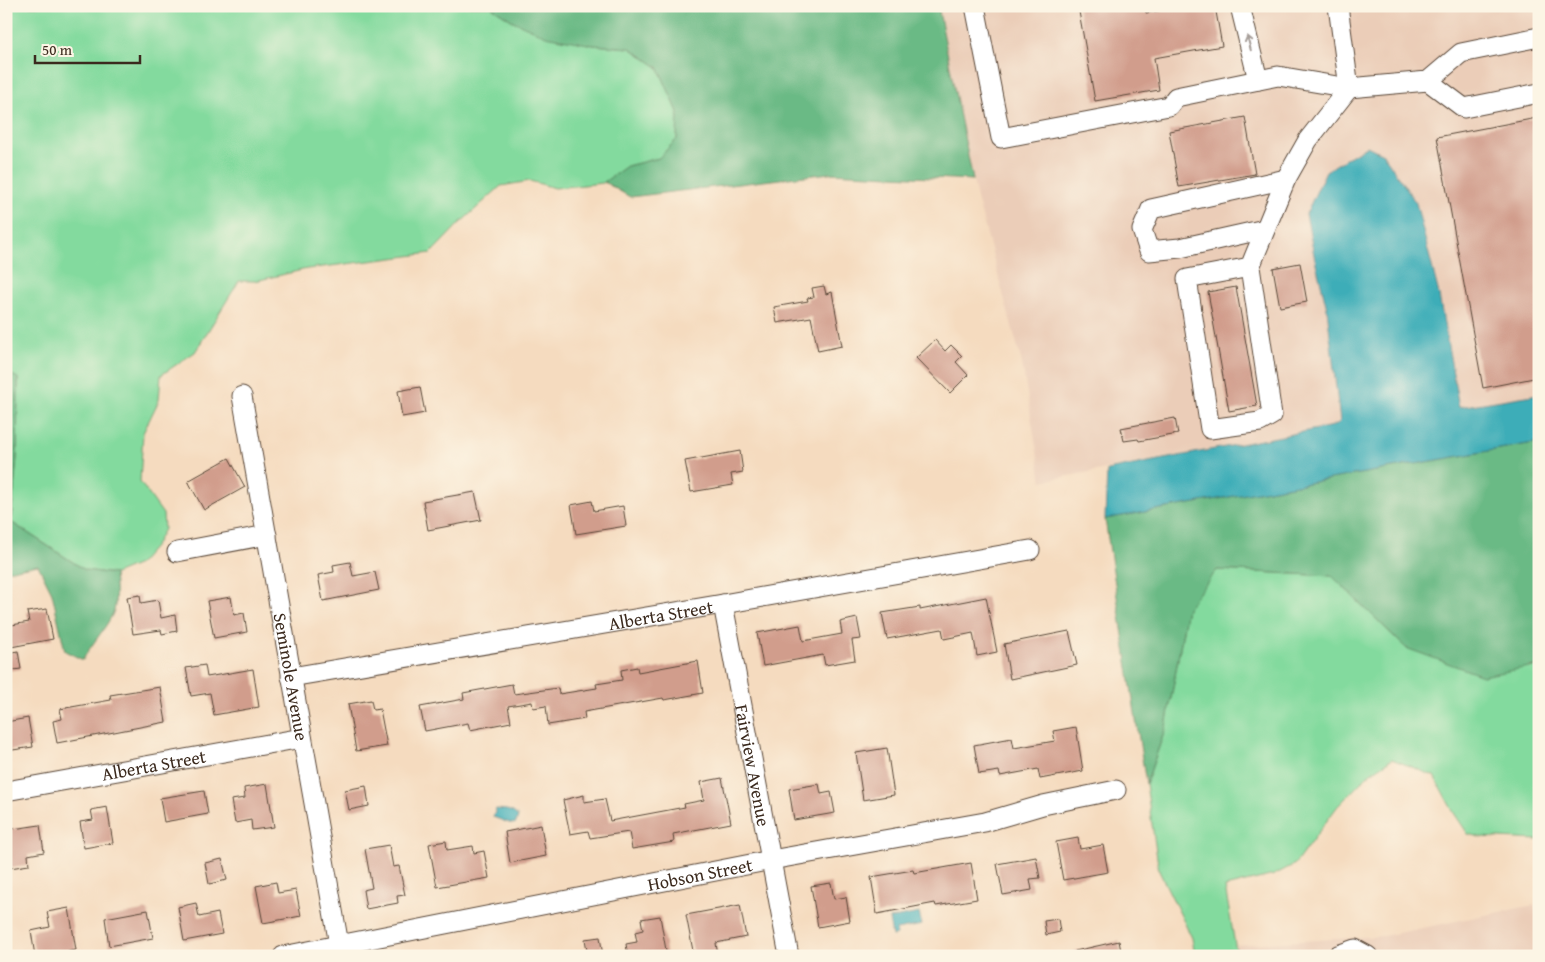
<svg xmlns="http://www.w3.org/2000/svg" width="1545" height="962" font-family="'Gentium Book Plus',serif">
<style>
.built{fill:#ebcdb8}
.green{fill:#83da9e;stroke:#5f825e}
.forest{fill:#6aba85;stroke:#527252}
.water{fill:#3cadb8;stroke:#3c6c6b}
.building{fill:#d19d8c}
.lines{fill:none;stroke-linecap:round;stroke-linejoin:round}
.minor-casing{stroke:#574536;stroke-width:21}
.minor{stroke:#fff;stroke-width:19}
.oneway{stroke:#a79f9a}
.labels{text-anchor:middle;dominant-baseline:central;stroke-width:5;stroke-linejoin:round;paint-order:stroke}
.street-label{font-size:18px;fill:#3b2a1e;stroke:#fcf5e5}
</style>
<rect width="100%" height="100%" fill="#fcf5e5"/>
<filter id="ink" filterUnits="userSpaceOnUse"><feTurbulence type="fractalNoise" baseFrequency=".02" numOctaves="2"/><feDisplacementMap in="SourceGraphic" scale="10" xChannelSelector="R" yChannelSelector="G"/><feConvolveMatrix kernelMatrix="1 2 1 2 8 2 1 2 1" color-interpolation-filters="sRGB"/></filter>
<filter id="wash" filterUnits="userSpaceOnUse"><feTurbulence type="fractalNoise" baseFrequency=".0096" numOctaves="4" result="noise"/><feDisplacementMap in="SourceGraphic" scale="20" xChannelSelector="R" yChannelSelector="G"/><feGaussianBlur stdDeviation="1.12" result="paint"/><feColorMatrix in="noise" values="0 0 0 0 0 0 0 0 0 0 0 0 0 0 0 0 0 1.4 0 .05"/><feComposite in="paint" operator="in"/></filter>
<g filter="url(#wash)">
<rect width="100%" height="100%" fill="#f5dbbf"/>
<g class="built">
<path d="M 938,6 L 1539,6 L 1539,394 L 1459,407 L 1438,290 L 1416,203 L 1306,214 L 1314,255 L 1327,309 L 1340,422 L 1333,426 L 1042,481 L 1022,363 L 976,194 L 955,92 Z"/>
<path d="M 1534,905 L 1539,921 L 1539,956 L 1237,956 L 1235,945 L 1384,936 Z"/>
</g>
<g class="green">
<path d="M 6,6 L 490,6 L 513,21 L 593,45 L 630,48 L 658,67 L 678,112 L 677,139 L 659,158 L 627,166 L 603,183 L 555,188 L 530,181 L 501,186 L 459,224 L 431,253 L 307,269 L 255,281 L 239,281 L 195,352 L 161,375 L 159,400 L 143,433 L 140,482 L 163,514 L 164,529 L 155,546 L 139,564 L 115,574 L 85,570 L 11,522 L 17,457 L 18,379 L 6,372 Z"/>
<path d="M 1217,570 L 1332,576 L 1406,648 L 1530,668 L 1539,665 L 1539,840 L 1479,837 L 1468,834 L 1454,813 L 1434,776 L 1392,759 L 1368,775 L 1337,807 L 1295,864 L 1274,875 L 1225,887 L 1237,956 L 1195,956 L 1192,938 L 1159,871 L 1146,784 L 1166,727 L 1187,608 Z"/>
</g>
<g class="forest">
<path d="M 490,6 L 938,6 L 955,92 L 973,180 L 830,173 L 630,197 L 604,182 L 627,166 L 659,158 L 677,139 L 678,112 L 658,67 L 630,48 L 593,45 L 546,36 L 513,21 Z"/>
<path d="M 6,372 L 18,378 L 17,457 L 11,522 L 85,570 L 114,574 C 115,584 116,596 115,606 C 113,621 90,645 83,660 L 65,651 L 52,593 L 38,565 L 6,571 Z"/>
<path d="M 1539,442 L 1539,665 L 1483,676 L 1406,648 L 1332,576 L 1217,570 L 1187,608 L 1166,727 L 1146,784 L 1105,519 Z"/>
</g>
<g class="water">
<path d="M 1367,146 L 1383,154 L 1416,203 L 1438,290 L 1459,407 L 1539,394 L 1539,442 L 1105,519 L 1107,470 L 1333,426 L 1340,422 L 1327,309 L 1314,255 L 1306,214 L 1326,171 Z"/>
<path d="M 496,809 C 504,810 513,809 518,817 L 516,823 L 512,824 L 493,817 Z"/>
<path d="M 919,913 L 922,925 L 896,930 L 897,935 L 892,936 L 889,919 Z"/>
</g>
<g id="blocks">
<g class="building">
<path d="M 1078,6 L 1145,6 L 1146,13 L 1186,6 L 1215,6 L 1222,46 L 1154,58 L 1159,90 L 1095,101 Z"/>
<path d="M 1245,117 L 1255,174 L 1179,187 L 1169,131 Z"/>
<path d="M 1537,118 L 1539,129 L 1539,377 L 1483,388 L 1437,137 Z"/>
<path d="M 1300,263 L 1307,302 L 1280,307 L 1273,268 Z"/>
<path d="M 824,286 L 826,294 L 832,292 L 842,346 L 818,351 L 811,317 L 777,323 L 774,307 L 808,301 L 807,298 L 814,297 L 812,288 Z"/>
<path d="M 1236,287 L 1257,406 L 1229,411 L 1208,292 Z"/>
<path d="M 935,340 L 945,351 L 951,345 L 962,356 L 956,362 L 968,375 L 950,393 L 916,358 Z"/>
<path d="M 420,387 L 425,413 L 402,417 L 398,391 Z"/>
<path d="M 1175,418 L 1178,434 L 1139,441 L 1138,439 L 1124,441 L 1121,428 Z"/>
<path d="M 740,451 L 743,472 L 731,474 L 733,485 L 691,492 L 685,461 Z"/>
<path d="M 229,458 L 245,487 L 204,510 L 188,481 Z"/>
<path d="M 475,492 L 481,520 L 428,530 L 423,501 Z"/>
<path d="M 592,501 L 594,511 L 623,506 L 626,526 L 576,534 L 571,505 Z"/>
<path d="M 350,562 L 353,576 L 375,572 L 379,590 L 323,601 L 318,575 L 334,572 L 333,565 Z"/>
<path d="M 140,595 L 141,603 L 158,600 L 161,618 L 175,615 L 177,631 L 162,634 L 161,630 L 133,634 L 127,597 Z"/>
<path d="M 231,597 L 234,615 L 244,613 L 247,632 L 214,638 L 207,601 Z"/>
<path d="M 986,597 L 997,652 L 977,656 L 973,633 L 944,639 L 942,629 L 887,639 L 882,613 L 920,607 L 920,610 Z"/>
<path d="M 47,609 L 53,639 L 11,647 L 6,626 L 29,622 L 27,612 Z"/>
<path d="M 857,618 L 861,639 L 852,640 L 855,660 L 825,665 L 823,655 L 763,666 L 757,633 L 800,625 L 803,641 L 842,634 L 840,622 Z"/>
<path d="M 1069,631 L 1077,665 L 1010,679 L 1004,644 Z"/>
<path d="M 18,651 L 21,669 L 6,671 L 6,653 Z"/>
<path d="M 698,661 L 703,693 L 664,700 L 663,698 L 584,712 L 585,719 L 548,725 L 546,706 L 533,708 L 532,702 L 508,706 L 511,722 L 470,730 L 468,723 L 425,731 L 420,707 L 464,699 L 463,693 L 512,684 L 514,694 L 558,688 L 559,694 L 597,688 L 596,684 L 622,680 L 621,670 L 637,667 L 638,672 Z"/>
<path d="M 205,665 L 207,677 L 253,669 L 259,707 L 214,715 L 210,693 L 191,696 L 186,668 Z"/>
<path d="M 160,687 L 166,722 L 57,743 L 53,721 L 62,719 L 60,709 L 111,700 L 110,695 Z"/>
<path d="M 371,700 L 373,710 L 380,709 L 387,746 L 356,751 L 348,704 Z"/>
<path d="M 28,718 L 33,747 L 6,751 L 6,722 Z"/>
<path d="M 1076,727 L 1083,771 L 1040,779 L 1038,769 L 1000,776 L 999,771 L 979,774 L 974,745 L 1012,738 L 1014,748 L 1055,741 L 1053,731 Z"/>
<path d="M 887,748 L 894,795 L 863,800 L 856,753 Z"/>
<path d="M 722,778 L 731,823 L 673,834 L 674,842 L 632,849 L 629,832 L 590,838 L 588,831 L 570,834 L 563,800 L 584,795 L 584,802 L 605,799 L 610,821 L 685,807 L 684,804 L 704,800 L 701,782 Z"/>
<path d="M 267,784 L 274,827 L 252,830 L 251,820 L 235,823 L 231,800 L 245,798 L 244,788 Z"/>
<path d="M 819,784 L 821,794 L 831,792 L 835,813 L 794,820 L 789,789 Z"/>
<path d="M 366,786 L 369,806 L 349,810 L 345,790 Z"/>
<path d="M 204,791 L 208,814 L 164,822 L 160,798 Z"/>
<path d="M 107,807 L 113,843 L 84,848 L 80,822 L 93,820 L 91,810 Z"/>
<path d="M 40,825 L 44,852 L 28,855 L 29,865 L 10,868 L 6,848 L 6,830 Z"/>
<path d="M 541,825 L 546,856 L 510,863 L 505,832 Z"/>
<path d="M 1078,838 L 1080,849 L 1103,845 L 1108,872 L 1063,880 L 1056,842 Z"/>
<path d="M 446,841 L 447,850 L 473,846 L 474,853 L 484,851 L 489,878 L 437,887 L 429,844 Z"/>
<path d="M 389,845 L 393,867 L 399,866 L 405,895 L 397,896 L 398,903 L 366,909 L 363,890 L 372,888 L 365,849 Z"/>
<path d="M 1036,857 L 1040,878 L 1030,879 L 1032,890 L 1003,895 L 997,864 Z"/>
<path d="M 222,859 L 227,880 L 209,884 L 205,863 Z"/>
<path d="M 971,863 L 977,899 L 936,906 L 935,903 L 877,914 L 871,877 L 913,870 L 914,873 Z"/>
<path d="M 276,882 L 278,893 L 296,890 L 301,916 L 263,923 L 256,886 Z"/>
<path d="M 831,883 L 834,899 L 846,897 L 850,921 L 818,927 L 811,886 Z"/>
<path d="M 196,903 L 199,917 L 218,913 L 222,934 L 184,941 L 178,907 Z"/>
<path d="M 740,905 L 746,937 L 716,943 L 718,956 L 694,956 L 686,915 Z"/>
<path d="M 69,908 L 76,950 L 46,956 L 35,956 L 31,931 L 50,927 L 47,912 Z"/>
<path d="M 148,910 L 153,938 L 109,946 L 105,918 Z"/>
<path d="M 660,916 L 667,956 L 628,956 L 626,944 L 637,942 L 635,932 L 643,930 L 641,919 Z"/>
<path d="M 1058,919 L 1060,932 L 1046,935 L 1044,921 Z"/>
<path d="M 600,937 L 603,956 L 588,956 L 585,939 Z"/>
<path d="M 1119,941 L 1122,956 L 1076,956 L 1075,951 Z"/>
</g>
</g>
</g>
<g filter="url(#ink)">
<use href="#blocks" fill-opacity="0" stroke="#574536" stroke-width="1"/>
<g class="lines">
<g class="minor-casing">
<g id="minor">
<path d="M 975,6 L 1001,138 L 1169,106 L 1176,97 L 1278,76 L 1349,88 L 1428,81 L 1461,53 L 1539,37"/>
<path d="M 1240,6 L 1258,80"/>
<path d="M 1338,6 L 1349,88"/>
<path d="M 1428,81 L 1464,108 L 1539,93"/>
<path d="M 1265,229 L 1180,248 L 1149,251 L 1142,230 L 1151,209 L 1286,179"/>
<path d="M 1250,267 L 1187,279 L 1210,429 L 1260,422 L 1272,415 L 1250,267 L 1286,179 L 1308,140 L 1349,88"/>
<path id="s1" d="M 242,396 L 341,956"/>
<path d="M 177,552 L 267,535"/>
<path id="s2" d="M 723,604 L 789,956"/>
<path id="s3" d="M 291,677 L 723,604 L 1030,550"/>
<path id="s4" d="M 6,791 L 302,738"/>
<path d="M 1338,955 L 1355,949 L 1368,956"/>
<path id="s5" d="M 283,956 L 771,860 L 985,822 L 1043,805 L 1116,790"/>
</g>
</g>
<use href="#minor" class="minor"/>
</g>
<defs><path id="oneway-shaft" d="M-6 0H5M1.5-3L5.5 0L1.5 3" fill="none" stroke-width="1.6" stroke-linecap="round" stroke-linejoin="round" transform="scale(1.25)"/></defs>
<use class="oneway" href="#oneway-shaft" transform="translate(1249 43) rotate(-104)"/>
</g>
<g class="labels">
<g class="street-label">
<text stroke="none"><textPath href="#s3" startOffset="375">Alberta Street</textPath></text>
<text stroke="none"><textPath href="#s1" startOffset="285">Seminole Avenue</textPath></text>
<text stroke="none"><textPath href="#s4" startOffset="150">Alberta Street</textPath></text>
<text stroke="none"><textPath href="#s2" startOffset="164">Fairview Avenue</textPath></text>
<text stroke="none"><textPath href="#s5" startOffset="425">Hobson Street</textPath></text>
</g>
</g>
<rect width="1545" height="962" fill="none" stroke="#fcf5e5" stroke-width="25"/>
<path d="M35 55v8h105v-8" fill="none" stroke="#3b2a1e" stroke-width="2.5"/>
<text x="42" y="55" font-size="15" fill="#3b2a1e" stroke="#fcf5e5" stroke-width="4" paint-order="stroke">50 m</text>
</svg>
